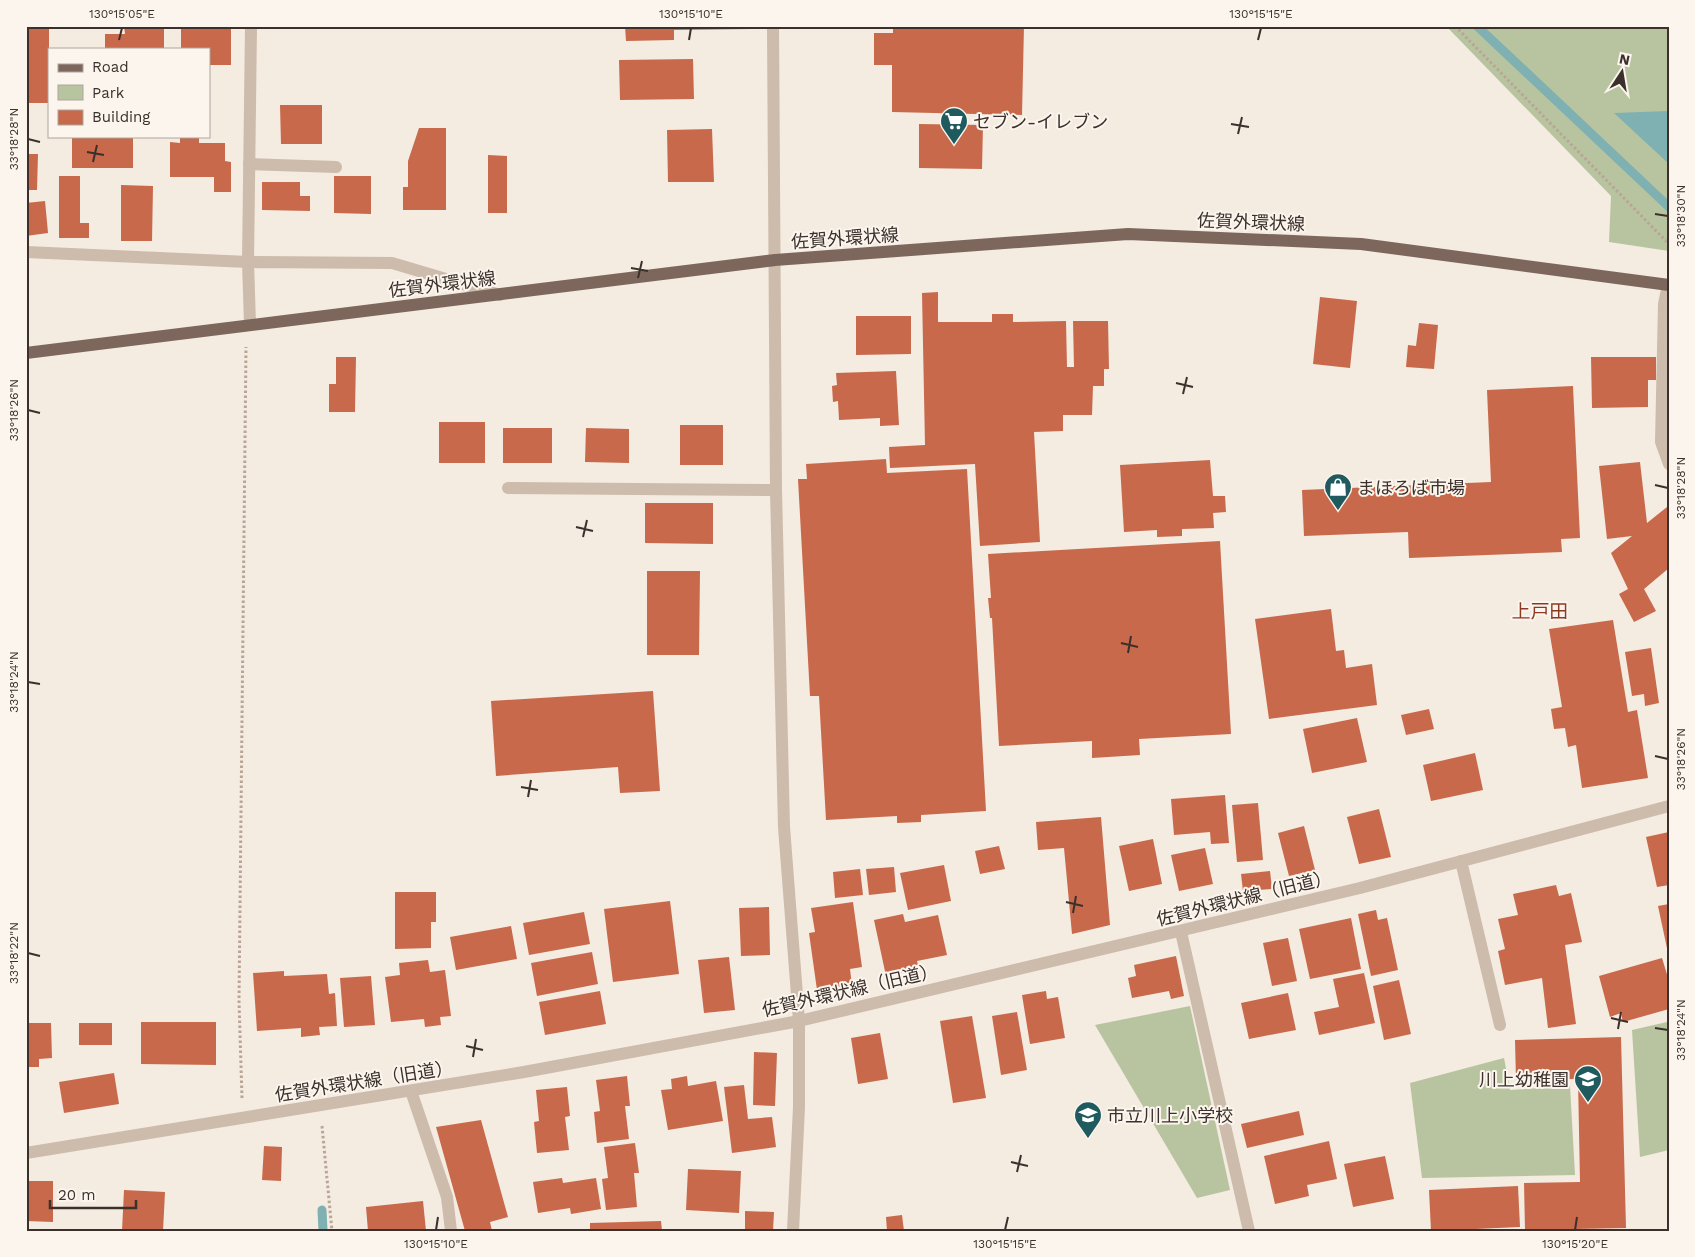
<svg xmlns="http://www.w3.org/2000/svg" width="1695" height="1257" font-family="'Work Sans','Noto Sans JP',sans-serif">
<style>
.green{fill:#b8c4a0}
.water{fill:#7fb0b2}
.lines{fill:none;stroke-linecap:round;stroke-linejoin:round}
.stream{stroke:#7fb0b2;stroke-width:9}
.building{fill:#c8694b}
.path{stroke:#b9a596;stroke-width:3;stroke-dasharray:2.5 2.5;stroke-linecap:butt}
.service{stroke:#cdbbac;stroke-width:12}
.minor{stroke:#cdbbac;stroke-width:12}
.tertiary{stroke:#cdbbac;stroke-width:12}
.primary{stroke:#7d675c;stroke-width:12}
.ticks{fill:none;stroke:#3b302b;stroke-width:2}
.labels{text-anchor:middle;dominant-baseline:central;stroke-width:4;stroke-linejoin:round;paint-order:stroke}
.poi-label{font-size:18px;fill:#3b302b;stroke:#fbf5ee;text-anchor:start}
.street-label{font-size:18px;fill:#3b302b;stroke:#fbf5ee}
.neighbourhood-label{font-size:19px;fill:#8c3b22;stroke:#fbf5ee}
.neatline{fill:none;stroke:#3b302b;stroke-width:2}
.ticks-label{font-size:12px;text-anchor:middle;fill:#3b302b}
</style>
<rect width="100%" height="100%" fill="#f4ebe1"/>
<g class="green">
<path d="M 1446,26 L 1669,26 L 1669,251 L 1609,242 L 1611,196 Z"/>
<path d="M 1190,1006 L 1230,1190 L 1197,1198 L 1095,1025 Z"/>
<path d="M 1667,1022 L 1669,1150 L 1640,1157 L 1632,1030 Z"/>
<path d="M 1504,1058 L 1510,1090 L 1570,1086 L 1575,1175 L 1422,1178 L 1410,1083 Z"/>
</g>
<path class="water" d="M 1669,111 L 1669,164 L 1614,113 Z"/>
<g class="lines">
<g class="stream">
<path d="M 1477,26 L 1669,207"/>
<path d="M 322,1210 L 323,1231"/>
</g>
</g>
<g class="building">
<path d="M 124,26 L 164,26 L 164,49 L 105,49 L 105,34 L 125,34 Z"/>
<path d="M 181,26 L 231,26 L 231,65 L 209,65 L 209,49 L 181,49 Z"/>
<path d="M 625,26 L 752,26 L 752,29 L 674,30 L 674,40 L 626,41 Z"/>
<path d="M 893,26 L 1024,26 L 1022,115 L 892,112 L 892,65 L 874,65 L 874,33 L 893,33 Z"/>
<path d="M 29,28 L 49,28 L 49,103 L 28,103 Z"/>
<path d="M 693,59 L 694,99 L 620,100 L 619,60 Z"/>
<path d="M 280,105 L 322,105 L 322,144 L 281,144 Z"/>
<path d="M 919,124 L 983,125 L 982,169 L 919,168 Z"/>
<path d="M 419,128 L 446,128 L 446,210 L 403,210 L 403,187 L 408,187 L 408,161 Z"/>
<path d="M 712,129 L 714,182 L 668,182 L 667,130 Z"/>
<rect x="72" y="136" width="61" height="32"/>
<path d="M 180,136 L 199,136 L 199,143 L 225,143 L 225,161 L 231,162 L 231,192 L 214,192 L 214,177 L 170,177 L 170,142 L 180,143 Z"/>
<path d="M 26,154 L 38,154 L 37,190 L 26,190 Z"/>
<path d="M 488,155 L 507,156 L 507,213 L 488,213 Z"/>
<path d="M 59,176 L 80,176 L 80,223 L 89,223 L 89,238 L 59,238 Z"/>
<path d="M 334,176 L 371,176 L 371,214 L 334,213 Z"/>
<path d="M 262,182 L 300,182 L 300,196 L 310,196 L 310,211 L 262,210 Z"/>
<path d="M 121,185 L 153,186 L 152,241 L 121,241 Z"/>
<path d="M 45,201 L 48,233 L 26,236 L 26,203 Z"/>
<path d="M 938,292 L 938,322 L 992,322 L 992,314 L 1013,314 L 1013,322 L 1066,321 L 1067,367 L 1074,367 L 1073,321 L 1108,321 L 1109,369 L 1104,369 L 1104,386 L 1093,386 L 1092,415 L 1063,415 L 1063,431 L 1034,432 L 1040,542 L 980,546 L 975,464 L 890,468 L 889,447 L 925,445 L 922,293 Z"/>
<path d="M 1320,297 L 1357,301 L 1350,368 L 1313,364 Z"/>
<path d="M 856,316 L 911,316 L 911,354 L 856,355 Z"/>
<path d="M 1419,323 L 1438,325 L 1434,369 L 1406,367 L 1408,345 L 1416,346 Z"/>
<path d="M 336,357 L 356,357 L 355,412 L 329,412 L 329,384 L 336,384 Z"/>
<path d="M 1591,357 L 1656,357 L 1656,380 L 1648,380 L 1648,407 L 1592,408 Z"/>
<path d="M 896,371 L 899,425 L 880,426 L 880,418 L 839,420 L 838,401 L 833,402 L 832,386 L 837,385 L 836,373 Z"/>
<path d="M 1573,386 L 1580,538 L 1561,539 L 1562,552 L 1409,558 L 1408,532 L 1304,536 L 1302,490 L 1491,482 L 1487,390 Z"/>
<rect x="439" y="422" width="46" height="41"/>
<rect x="680" y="425" width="43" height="40"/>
<rect x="503" y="428" width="49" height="35"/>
<path d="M 586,428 L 629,429 L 629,463 L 585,462 Z"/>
<path d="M 886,459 L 887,473 L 967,469 L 986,811 L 921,815 L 921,822 L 897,823 L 897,816 L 826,820 L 819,696 L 810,696 L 798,479 L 807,479 L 806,464 Z"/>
<path d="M 1210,460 L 1213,496 L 1225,496 L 1226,512 L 1213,513 L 1214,528 L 1182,529 L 1182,536 L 1157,537 L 1157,530 L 1124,532 L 1120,465 Z"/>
<path d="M 1640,462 L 1647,523 L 1667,507 L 1669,509 L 1669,568 L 1644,589 L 1656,611 L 1634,622 L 1619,594 L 1628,589 L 1611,553 L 1632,536 L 1607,539 L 1599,466 Z"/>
<path d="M 645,503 L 713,503 L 713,544 L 645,543 Z"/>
<path d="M 1220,541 L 1231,734 L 1139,739 L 1140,755 L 1092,758 L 1092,741 L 999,746 L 992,618 L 990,618 L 988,598 L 991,598 L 988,554 Z"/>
<path d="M 647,571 L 700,571 L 699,655 L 647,655 Z"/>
<path d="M 1331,609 L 1336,651 L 1344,650 L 1346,668 L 1372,664 L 1377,705 L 1269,719 L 1255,619 Z"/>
<path d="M 1613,620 L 1628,712 L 1637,710 L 1648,778 L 1582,788 L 1576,745 L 1568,747 L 1565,728 L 1554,729 L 1551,709 L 1562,707 L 1549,629 Z"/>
<path d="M 1651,648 L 1659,703 L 1645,706 L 1644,694 L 1632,696 L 1625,652 Z"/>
<path d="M 653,691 L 660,791 L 620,793 L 618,767 L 496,776 L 491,701 Z"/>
<path d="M 1429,709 L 1434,729 L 1406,735 L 1401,715 Z"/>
<path d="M 1357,718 L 1367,762 L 1312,773 L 1303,729 Z"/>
<path d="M 1475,753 L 1483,790 L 1431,801 L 1423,765 Z"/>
<path d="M 1225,795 L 1229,843 L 1211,844 L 1210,832 L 1174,835 L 1171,799 Z"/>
<path d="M 1258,803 L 1263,860 L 1237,862 L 1232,805 Z"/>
<path d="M 1379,809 L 1391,857 L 1359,864 L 1347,817 Z"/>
<path d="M 1101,817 L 1110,925 L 1072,934 L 1064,848 L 1038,850 L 1036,822 Z"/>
<path d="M 1304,826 L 1315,870 L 1289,876 L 1278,833 Z"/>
<path d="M 1669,832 L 1669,885 L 1657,887 L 1646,837 Z"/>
<path d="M 1153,839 L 1162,884 L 1129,891 L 1119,846 Z"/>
<path d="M 999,846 L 1005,869 L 980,874 L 975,851 Z"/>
<path d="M 1205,848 L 1213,884 L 1179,891 L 1171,855 Z"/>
<path d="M 944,865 L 951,901 L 908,910 L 900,873 Z"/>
<path d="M 894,867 L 896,892 L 869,895 L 866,869 Z"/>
<path d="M 860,869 L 863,895 L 835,898 L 833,872 Z"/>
<path d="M 1270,871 L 1272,889 L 1243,891 L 1241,874 Z"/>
<path d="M 1556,885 L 1559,896 L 1571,893 L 1582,942 L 1565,945 L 1576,1024 L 1548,1028 L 1542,978 L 1505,985 L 1498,951 L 1505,949 L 1498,919 L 1518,915 L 1513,894 Z"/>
<path d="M 395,892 L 436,892 L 436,922 L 431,922 L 431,948 L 395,949 Z"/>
<path d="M 670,901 L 679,974 L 613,982 L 604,909 Z"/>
<path d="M 853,902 L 862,967 L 850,969 L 852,985 L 817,990 L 809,933 L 815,932 L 811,908 Z"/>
<path d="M 1669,904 L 1669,953 L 1668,953 L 1658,906 Z"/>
<path d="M 769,907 L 770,955 L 741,956 L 739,908 Z"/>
<path d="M 1376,910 L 1378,920 L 1387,918 L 1398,970 L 1371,976 L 1358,914 Z"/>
<path d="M 584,912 L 590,944 L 529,955 L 523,923 Z"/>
<path d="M 903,914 L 905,922 L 938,915 L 947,955 L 917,961 L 919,969 L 886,976 L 874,920 Z"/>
<path d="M 1351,918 L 1361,969 L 1310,979 L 1299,929 Z"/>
<path d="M 511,926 L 517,959 L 456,970 L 450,937 Z"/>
<path d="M 1288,938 L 1297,981 L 1272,986 L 1263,943 Z"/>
<path d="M 592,952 L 598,984 L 537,996 L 531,963 Z"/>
<path d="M 1176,956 L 1184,996 L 1171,999 L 1169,991 L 1132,998 L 1128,978 L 1136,976 L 1134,965 Z"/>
<path d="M 729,957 L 735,1010 L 704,1013 L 698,960 Z"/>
<path d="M 1662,958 L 1669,981 L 1669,1009 L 1623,1022 L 1621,1013 L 1610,1017 L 1599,976 Z"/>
<path d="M 428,960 L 430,972 L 445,970 L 451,1016 L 440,1017 L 441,1025 L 425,1027 L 424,1019 L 391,1022 L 385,977 L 400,975 L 399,963 Z"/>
<path d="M 284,971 L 284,976 L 327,974 L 329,994 L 335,993 L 337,1026 L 319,1027 L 320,1035 L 301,1037 L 301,1028 L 257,1031 L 253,973 Z"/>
<path d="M 1364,973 L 1375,1023 L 1319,1035 L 1314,1012 L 1339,1007 L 1333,979 Z"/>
<path d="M 371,976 L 375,1025 L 344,1027 L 340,978 Z"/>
<path d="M 1399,980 L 1411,1034 L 1384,1040 L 1373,986 Z"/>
<path d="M 600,991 L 606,1024 L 545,1035 L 539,1002 Z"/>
<path d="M 1046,991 L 1047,999 L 1058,997 L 1065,1038 L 1030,1044 L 1022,995 Z"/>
<path d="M 1288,993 L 1296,1030 L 1249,1039 L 1241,1003 Z"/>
<path d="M 1017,1012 L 1027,1070 L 1001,1075 L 992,1016 Z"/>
<path d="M 972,1016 L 986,1098 L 953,1103 L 940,1021 Z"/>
<path d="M 141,1022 L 216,1022 L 216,1065 L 141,1064 Z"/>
<path d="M 26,1023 L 51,1023 L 52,1058 L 39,1059 L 39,1067 L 26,1067 Z"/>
<rect x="79" y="1023" width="33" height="22"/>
<path d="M 880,1033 L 888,1079 L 858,1084 L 851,1038 Z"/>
<path d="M 1621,1037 L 1626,1228 L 1525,1230 L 1524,1183 L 1580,1182 L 1578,1079 L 1516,1080 L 1515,1040 Z"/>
<path d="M 754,1052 L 777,1053 L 775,1106 L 753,1105 Z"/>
<path d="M 114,1073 L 119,1104 L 64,1113 L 59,1082 Z"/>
<path d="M 627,1076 L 630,1106 L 625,1106 L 629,1139 L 597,1143 L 594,1112 L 600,1111 L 596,1080 Z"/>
<path d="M 687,1076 L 688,1086 L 716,1081 L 723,1121 L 668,1130 L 661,1090 L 672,1089 L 671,1079 Z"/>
<path d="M 744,1085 L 748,1119 L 772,1117 L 776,1147 L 732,1153 L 724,1087 Z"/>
<path d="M 567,1087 L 570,1116 L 565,1117 L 569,1150 L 537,1153 L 534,1122 L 539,1121 L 536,1090 Z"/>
<path d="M 1299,1111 L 1304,1135 L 1247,1148 L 1241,1124 Z"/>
<path d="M 481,1120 L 508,1217 L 490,1222 L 492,1231 L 465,1231 L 436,1127 Z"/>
<path d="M 1329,1141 L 1337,1179 L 1307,1185 L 1309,1196 L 1275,1204 L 1264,1156 Z"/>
<path d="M 635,1143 L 639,1173 L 634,1173 L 637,1207 L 606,1210 L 602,1179 L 608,1178 L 604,1147 Z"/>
<path d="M 264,1146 L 282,1147 L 281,1181 L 262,1180 Z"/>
<path d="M 1385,1156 L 1394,1199 L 1353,1207 L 1344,1164 Z"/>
<path d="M 688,1169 L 741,1171 L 739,1213 L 686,1210 Z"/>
<path d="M 562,1178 L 563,1183 L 596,1178 L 601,1209 L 571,1214 L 570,1208 L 538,1213 L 533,1182 Z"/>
<path d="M 26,1181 L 53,1181 L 53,1222 L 26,1221 Z"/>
<path d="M 1518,1186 L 1520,1227 L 1431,1231 L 1429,1190 Z"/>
<path d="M 124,1190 L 165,1192 L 163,1231 L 122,1231 Z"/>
<path d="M 423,1201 L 426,1231 L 368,1231 L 366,1207 Z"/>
<path d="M 745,1211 L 774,1212 L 773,1231 L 745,1231 Z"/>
<path d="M 902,1215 L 904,1231 L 887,1231 L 886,1217 Z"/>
<path d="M 661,1221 L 662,1231 L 590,1231 L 590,1223 Z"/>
</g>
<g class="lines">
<g class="path">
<path d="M 1455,26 L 1669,244"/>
<path d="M 242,1098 L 239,1001 L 246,347"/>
<path d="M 322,1126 L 332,1231"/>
</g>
<g class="service">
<path d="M 1668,285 L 1664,304 L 1661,442 L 1669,464"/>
<path d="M 1461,861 L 1500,1025"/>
<path d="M 411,1091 L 447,1197 L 451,1231"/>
</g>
<g class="minor">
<path d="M 773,26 L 776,490 L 784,827 L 799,1021 L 799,1107 L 793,1231"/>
<path d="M 249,164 L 336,167"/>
<path d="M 26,252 L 248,262 L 251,26"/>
<path d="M 250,324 L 248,262 L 392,263 L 500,295"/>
<path d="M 508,488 L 776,490"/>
<path d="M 1181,932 L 1249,1231"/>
</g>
<path class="tertiary" d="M 26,1153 L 524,1072 L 799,1021 L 1360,888 L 1669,806"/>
<path class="primary" d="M 26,353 L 775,260 L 1128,234 L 1361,244 L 1669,285"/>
</g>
<path class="ticks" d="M 119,40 L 122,28M 689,40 L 691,28M 1258,40 L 1261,28M 1231,124 L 1249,127M 1238,134 L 1242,117M 28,139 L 40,142M 87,152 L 104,155M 93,162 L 97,145M 1655,214 L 1668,216M 631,268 L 648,271M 638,278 L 642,261M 1176,383 L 1193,387M 1183,394 L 1187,377M 28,410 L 40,413M 1655,485 L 1668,488M 576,527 L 593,531M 583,537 L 587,520M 1121,643 L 1138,647M 1128,653 L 1131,636M 28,682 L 40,684M 1655,756 L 1668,759M 521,787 L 538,790M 528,797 L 531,780M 1066,902 L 1083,906M 1073,913 L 1076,896M 28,953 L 40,956M 1611,1018 L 1628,1022M 1655,1028 L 1668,1030M 1618,1029 L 1621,1012M 466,1046 L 483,1050M 473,1057 L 476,1039M 1011,1162 L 1028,1166M 1017,1172 L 1021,1155M 436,1230 L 438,1217M 1005,1230 L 1008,1217M 1575,1230 L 1577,1217"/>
<defs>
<g id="supermarket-pin" transform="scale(1.4375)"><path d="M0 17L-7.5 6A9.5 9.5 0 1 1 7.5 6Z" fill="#1f5a5e" stroke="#fbf5ee"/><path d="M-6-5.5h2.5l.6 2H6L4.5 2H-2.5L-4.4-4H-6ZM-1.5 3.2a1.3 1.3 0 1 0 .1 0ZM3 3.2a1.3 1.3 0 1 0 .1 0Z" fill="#fff"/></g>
<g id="shop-pin" transform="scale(1.4375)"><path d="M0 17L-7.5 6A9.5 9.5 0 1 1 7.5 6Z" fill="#1f5a5e" stroke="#fbf5ee"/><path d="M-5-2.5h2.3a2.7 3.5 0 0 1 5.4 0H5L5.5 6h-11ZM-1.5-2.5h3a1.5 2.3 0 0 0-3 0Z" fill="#fff"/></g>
<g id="school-pin" transform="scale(1.4375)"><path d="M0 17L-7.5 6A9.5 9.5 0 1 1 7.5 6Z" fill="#1f5a5e" stroke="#fbf5ee"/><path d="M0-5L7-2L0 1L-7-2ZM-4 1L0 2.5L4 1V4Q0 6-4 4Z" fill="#fff"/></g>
</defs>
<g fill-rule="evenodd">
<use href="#supermarket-pin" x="954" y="121"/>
<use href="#shop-pin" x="1338" y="487"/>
<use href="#school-pin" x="1588" y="1079"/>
<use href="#school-pin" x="1088" y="1115"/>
</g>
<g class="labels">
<g class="poi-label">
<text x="973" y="121">セブン-イレブン</text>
<text x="1357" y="487">まほろば市場</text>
<text x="1569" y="1079" text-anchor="end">川上幼稚園</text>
<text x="1107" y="1115">市立川上小学校</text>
</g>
<g class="street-label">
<text transform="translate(1251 222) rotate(2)">佐賀外環状線</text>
<text transform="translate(845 238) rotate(-4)">佐賀外環状線</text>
<text transform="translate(442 284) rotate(-7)">佐賀外環状線</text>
<text transform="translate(1244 898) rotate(-14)">佐賀外環状線（旧道）</text>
<text transform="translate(850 990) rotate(-13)">佐賀外環状線（旧道）</text>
<text transform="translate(364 1081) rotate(-9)">佐賀外環状線（旧道）</text>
</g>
<g class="neighbourhood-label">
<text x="1540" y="611">上戸田</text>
</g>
</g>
<rect width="1695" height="1257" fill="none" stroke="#fbf5ee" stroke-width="55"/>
<rect x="48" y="48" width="162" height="90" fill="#fbf5ee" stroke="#aea6a0"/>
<rect x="58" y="64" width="25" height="8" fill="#7d675c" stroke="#aea6a0"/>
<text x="92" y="72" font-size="15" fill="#3b302b">Road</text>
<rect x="58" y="85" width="25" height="15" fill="#b8c4a0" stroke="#aea6a0"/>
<text x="92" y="98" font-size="15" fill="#3b302b">Park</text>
<rect x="58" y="110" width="25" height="15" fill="#c8694b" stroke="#aea6a0"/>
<text x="92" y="122" font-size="15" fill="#3b302b">Building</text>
<g transform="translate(1622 72) rotate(12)" stroke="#fbf5ee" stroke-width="4" paint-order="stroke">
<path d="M0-4L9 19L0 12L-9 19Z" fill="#3b302b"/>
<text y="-8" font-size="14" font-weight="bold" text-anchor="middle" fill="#3b302b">N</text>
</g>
<path d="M50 1200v8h86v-8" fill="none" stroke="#3b302b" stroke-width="2.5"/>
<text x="58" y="1200" font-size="15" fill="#3b302b" stroke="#fbf5ee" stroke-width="4" paint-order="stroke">20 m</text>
<rect x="28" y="28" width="1640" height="1202" class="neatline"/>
<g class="ticks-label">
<text x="122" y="18">130°15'05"E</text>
<text x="691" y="18">130°15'10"E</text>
<text x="1261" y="18">130°15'15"E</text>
<text transform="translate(14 139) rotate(-90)" y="4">33°18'28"N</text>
<text transform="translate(1681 216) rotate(-90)" y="4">33°18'30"N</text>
<text transform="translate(14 410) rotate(-90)" y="4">33°18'26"N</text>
<text transform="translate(1681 488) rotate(-90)" y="4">33°18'28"N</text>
<text transform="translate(14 682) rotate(-90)" y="4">33°18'24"N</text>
<text transform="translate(1681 759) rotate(-90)" y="4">33°18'26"N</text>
<text transform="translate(14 953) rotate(-90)" y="4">33°18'22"N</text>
<text transform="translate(1681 1030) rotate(-90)" y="4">33°18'24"N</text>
<text x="436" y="1248">130°15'10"E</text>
<text x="1005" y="1248">130°15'15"E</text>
<text x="1575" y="1248">130°15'20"E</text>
</g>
</svg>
